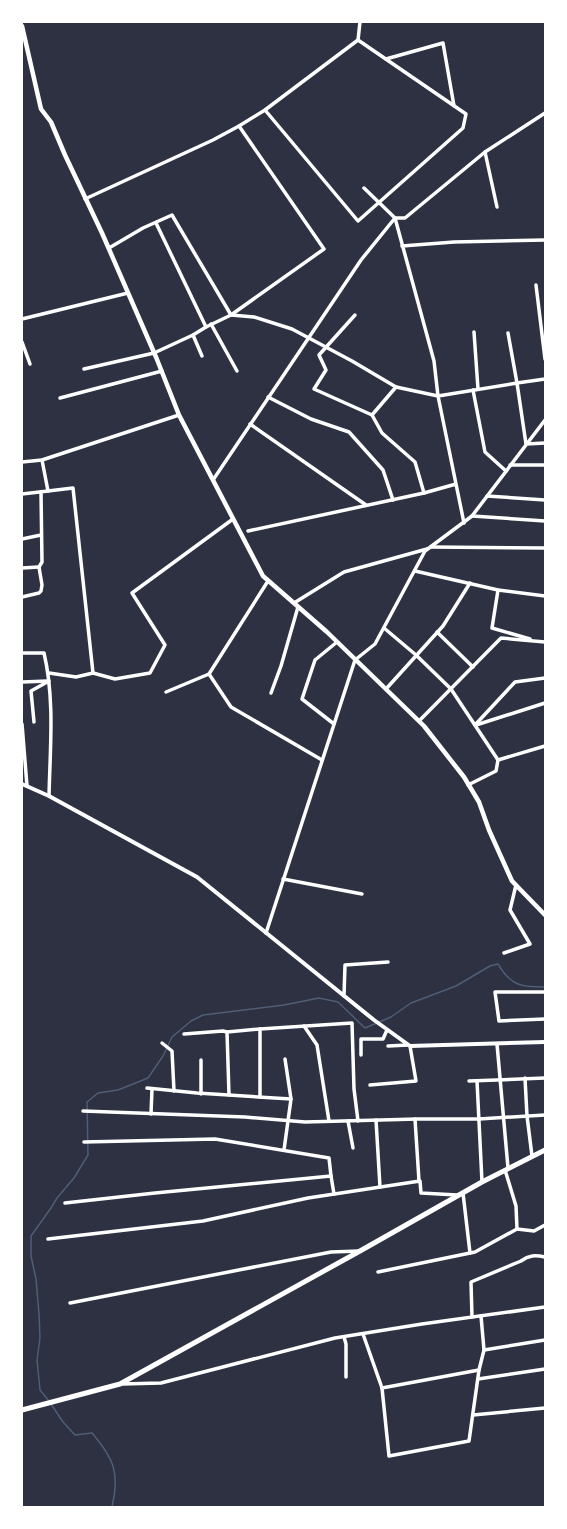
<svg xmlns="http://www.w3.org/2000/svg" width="567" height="1529" font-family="Rubik,sans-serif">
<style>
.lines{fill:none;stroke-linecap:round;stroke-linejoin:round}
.stream{stroke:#4f5d75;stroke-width:1.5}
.minor{stroke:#fff;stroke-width:3.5}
.tertiary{stroke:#fff;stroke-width:4}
.secondary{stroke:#fff;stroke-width:4.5}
.primary{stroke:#fff;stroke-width:5}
</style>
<rect width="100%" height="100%" fill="#2d3142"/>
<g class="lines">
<g class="stream">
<path d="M 49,1401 L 40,1390 L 37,1360 L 40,1338 L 39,1314 L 36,1279 L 31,1256 L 31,1236 L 51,1208 L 57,1198 L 74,1178 L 88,1155 L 87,1102 L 98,1093 L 118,1090 L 148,1078 L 163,1056 L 172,1037 L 191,1021 L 203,1015 L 284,1005 L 319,998 L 338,1002 L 365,1028 L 391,1017 L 411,1003 L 456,986 L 490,966 L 498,964 C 511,986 521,987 545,987"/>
<path d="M 51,1404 L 63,1422 L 75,1435 L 92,1433 C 114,1459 120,1473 112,1507"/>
</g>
<g class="minor">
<path d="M 386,59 L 443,43 L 454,106"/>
<path d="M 265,110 L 358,221 L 463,128 L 466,114 L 358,40"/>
<path d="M 485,152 L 497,207"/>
<path d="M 85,199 L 213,140 L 239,126 L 265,110 L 358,40 L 360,22"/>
<path d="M 156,223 L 206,327"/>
<path d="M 402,246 L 454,242 L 545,240"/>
<path d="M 109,248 L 143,228 L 172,215 L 231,315 L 254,317 L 292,329 L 352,361 L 396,387"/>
<path d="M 536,285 L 545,359"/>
<path d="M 355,315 L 319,355 L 326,370 L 314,389 L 372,415"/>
<path d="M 22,319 L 128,293"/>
<path d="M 211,324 L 237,371"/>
<path d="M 474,332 L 478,389"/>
<path d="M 508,333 L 517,383 L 545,379"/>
<path d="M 193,335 L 202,356"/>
<path d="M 22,342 L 30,364"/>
<path d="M 84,369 L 154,353 L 193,335 L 206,327 L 231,315 L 324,249 L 239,126"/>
<path d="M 473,390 L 485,452 L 506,471"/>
<path d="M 268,397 L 311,419 L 349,432 L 383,470 L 393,500"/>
<path d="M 60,398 L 162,371"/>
<path d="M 250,424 L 366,505"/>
<path d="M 526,444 L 517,383 L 438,396 L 434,361 L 395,218 L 405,218 L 485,152 L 545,113"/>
<path d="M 526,444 L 545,443"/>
<path d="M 42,460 L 48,491 L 73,488 L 93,673 L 76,677 L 49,673"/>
<path d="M 22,462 L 42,460 L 179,415"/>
<path d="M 510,465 L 545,465"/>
<path d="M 213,480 L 361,260 L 395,218 L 364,188"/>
<path d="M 456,484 L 424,493 L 415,462 L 382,433 L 372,415 L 396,387 L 438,396 L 464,523"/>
<path d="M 22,494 L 48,491"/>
<path d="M 487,496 L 545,500"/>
<path d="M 472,516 L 545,521"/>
<path d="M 248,531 L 424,493"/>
<path d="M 22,539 L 41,535"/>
<path d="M 431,547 L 545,548"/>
<path d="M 22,568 L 39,567"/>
<path d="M 415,571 L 498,590 L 545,596"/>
<path d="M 268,581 L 209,674 L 231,707 L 322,760"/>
<path d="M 498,590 L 492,628 L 530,639"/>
<path d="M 22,597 L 39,593 L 41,591 L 42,585 L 39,567 L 42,562 L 41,492"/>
<path d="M 294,603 L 344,572 L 427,549"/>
<path d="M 384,628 L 416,655 L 451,689 L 498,760"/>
<path d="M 437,632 L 473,667"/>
<path d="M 22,653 L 44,653 C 55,700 50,749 49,796"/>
<path d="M 93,673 L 115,679 L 150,673 L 165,645 L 132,593 L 233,519"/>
<path d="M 22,682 L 48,681"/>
<path d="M 386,689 L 443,626 L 470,583"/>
<path d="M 166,692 L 209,674"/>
<path d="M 271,693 L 281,666 L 298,607"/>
<path d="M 419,721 L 501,638 L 545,642"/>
<path d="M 34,722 L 31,691 L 49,681"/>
<path d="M 22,724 L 27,786"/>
<path d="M 334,724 L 302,699 L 315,660 L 337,642"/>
<path d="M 475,725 L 515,682 L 545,678"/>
<path d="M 476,725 L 545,703"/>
<path d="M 468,785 L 496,771 L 498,760 L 545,746"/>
<path d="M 283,879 L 362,894"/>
<path d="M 266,933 L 355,660 L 375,644 L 425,551 L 472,516 L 545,420"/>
<path d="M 504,953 L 530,944 L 510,910 L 516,885"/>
<path d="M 545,992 L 495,992 L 499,1021 L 545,1019"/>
<path d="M 344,996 L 345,965 L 388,962"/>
<path d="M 304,1026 L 317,1045 L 329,1121"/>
<path d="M 227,1032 L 229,1095"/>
<path d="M 184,1034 L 223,1031 L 227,1032 L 260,1029"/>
<path d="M 162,1043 L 172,1051 L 174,1091"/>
<path d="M 497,1044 L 508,1168"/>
<path d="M 388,1046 L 408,1045"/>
<path d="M 361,1055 L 361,1039 L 383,1039 L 387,1030"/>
<path d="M 285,1059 L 291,1099"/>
<path d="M 201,1060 L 201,1094"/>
<path d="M 525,1078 L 527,1116 L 532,1156"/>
<path d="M 469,1081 L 545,1078"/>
<path d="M 477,1081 L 482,1182"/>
<path d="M 370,1085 L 416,1081 L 410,1046"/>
<path d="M 147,1088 L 197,1093 L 291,1099 L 284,1150"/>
<path d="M 260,1097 L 260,1029 L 352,1023 L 354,1089 L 358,1121"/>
<path d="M 83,1111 L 245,1117 L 305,1122 L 418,1119 L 479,1119 L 545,1115"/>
<path d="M 151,1114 L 152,1089"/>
<path d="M 415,1119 L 419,1181"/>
<path d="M 376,1120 L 380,1187"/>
<path d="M 348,1121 L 353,1148"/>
<path d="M 84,1142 L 215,1139 L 329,1158 L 331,1176"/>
<path d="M 505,1170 L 516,1206 L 517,1229 L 534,1231 L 545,1225"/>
<path d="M 463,1193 L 470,1253"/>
<path d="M 65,1203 L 155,1193 L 331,1176 L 334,1194"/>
<path d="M 48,1239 L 203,1221 L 308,1198 L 420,1181 L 421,1193 L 457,1195"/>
<path d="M 378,1272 L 475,1252 L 517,1229"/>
<path d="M 70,1303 L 331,1252 L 359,1251"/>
<path d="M 481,1316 L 484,1350 L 545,1340"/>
<path d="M 472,1317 L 471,1282 L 521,1261 C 529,1255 535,1255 545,1257"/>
<path d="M 363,1334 L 382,1388 L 479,1370 L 484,1350"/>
<path d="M 344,1337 L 346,1344 L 346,1377"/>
<path d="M 478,1379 L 545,1369"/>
<path d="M 122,1384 L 161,1383 L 335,1338 L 422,1324 L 545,1307"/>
<path d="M 382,1388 L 389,1456 L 469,1441 L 479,1370"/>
<path d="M 473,1415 L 545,1408"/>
</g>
<path class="tertiary" d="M 22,784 L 49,796 L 197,877 L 374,1020 L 410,1046 L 545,1042"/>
<path class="secondary" d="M 22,26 L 41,109 L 51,122 L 65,155 L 102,233 L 156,357 L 179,415 L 263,576 L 327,632 L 424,726 L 464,777 L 479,802 L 489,830 L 512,881 L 545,915"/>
<path class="primary" d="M 22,1410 L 120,1384 L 360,1251 L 482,1182 L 545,1150"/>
</g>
<rect width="567" height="1529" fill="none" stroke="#ffffff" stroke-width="46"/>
</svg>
